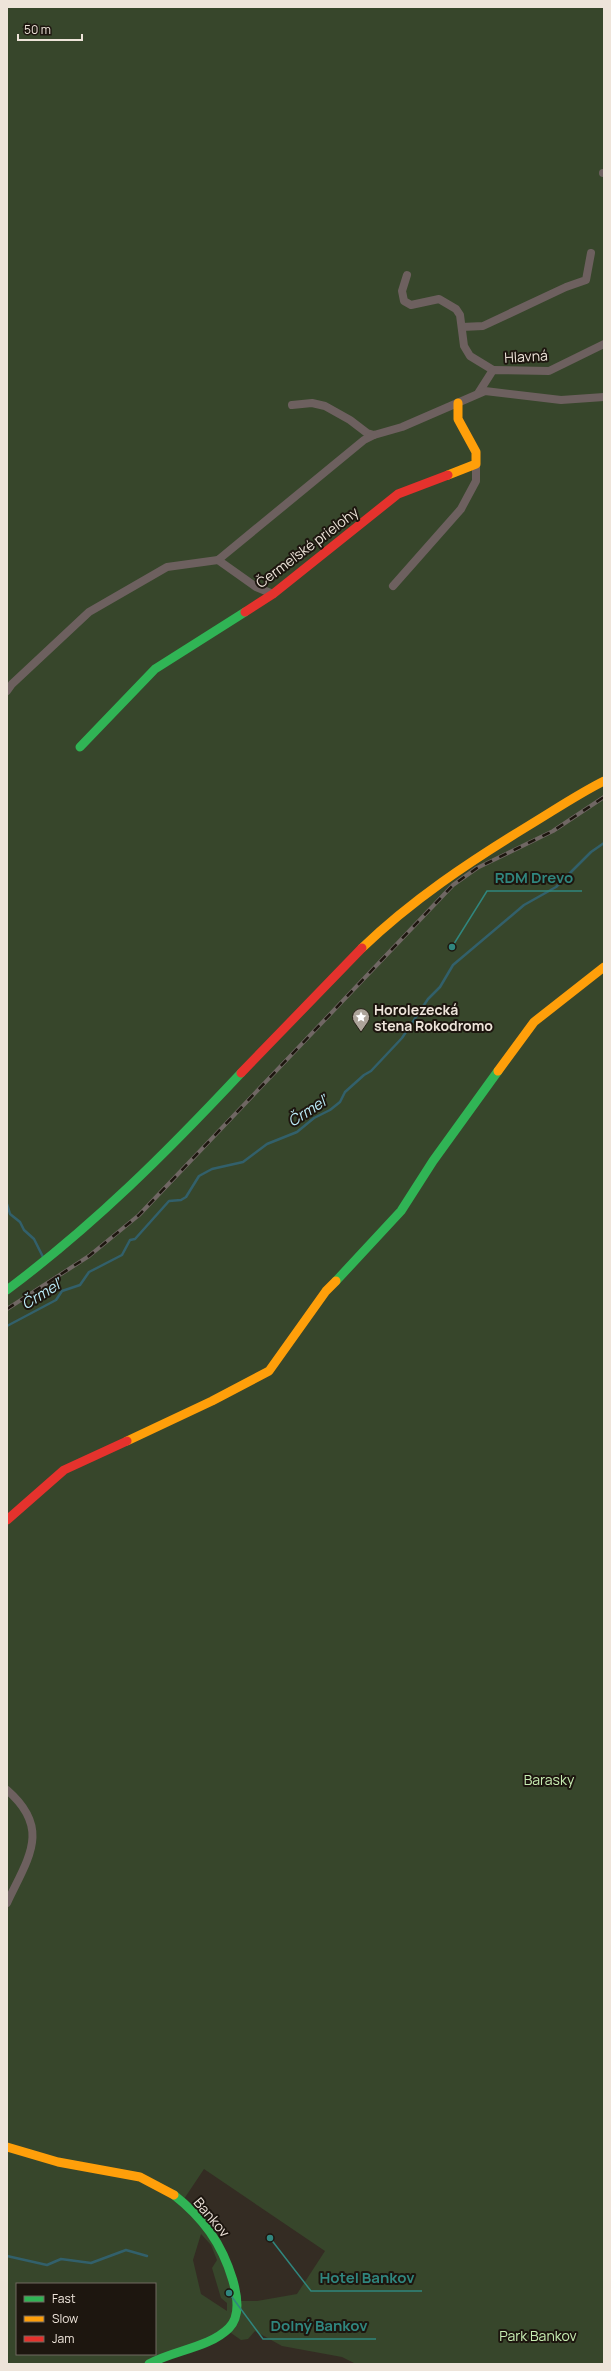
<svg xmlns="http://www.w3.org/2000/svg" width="611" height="2371" font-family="Manrope,sans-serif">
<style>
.green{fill:#37462b;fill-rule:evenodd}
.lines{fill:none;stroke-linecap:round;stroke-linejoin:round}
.stream{stroke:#32606b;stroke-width:2.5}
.street{stroke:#6d605f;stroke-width:8}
.fast{stroke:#30b455;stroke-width:9}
.slow{stroke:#ff9f0a;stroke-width:9}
.jam{stroke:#e5322d;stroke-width:9}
.rail-casing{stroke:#706764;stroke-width:4}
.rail{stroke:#1d160f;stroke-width:2.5;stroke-dasharray:8;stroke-linecap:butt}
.labels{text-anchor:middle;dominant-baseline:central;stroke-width:4;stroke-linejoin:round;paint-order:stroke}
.street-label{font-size:14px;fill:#eee4da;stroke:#1d160f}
.poi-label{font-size:14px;font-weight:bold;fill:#eee4da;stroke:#1d160f;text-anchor:start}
.park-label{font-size:14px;fill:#c7edb2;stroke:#1d160f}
.water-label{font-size:15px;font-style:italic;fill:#bcedfa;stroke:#1d160f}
.leader{fill:none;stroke:#30867e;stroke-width:1.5}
.callout-dot{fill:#30867e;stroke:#1d160f;stroke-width:1.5}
.callout-label{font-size:15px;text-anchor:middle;font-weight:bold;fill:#30867e;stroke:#1d160f;stroke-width:4;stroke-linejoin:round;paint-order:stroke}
</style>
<rect width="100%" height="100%" fill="#342c23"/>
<path class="green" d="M 7,7 L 604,7 L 604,2364 L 356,2364 L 342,2357 L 282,2346 L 255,2331 L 248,2339 L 241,2340 L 231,2333 L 149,2364 L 7,2364 ZM 204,2169 L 325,2251 L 297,2294 L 257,2301 L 237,2301 L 212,2234 L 182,2202 ZM 201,2234 L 211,2245 L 217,2260 L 212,2268 L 221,2298 L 227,2303 L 227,2311 L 201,2294 L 193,2260 ZM 17,2284 L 155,2284 L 155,2354 L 17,2354 Z"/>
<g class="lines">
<g class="stream">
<path d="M 7,1204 L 10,1214 L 20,1222 L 24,1230 L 34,1239 L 44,1259"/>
<path d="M 7,1326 L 56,1300 L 62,1291 L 80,1285 L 89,1272 L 122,1255 L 130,1240 L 135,1239 L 169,1201 L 181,1200 L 186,1197 L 199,1176 L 212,1169 L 243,1162 L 267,1144 L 297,1132 L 314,1118 L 330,1110 L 340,1102 L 345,1092 L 364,1075 L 371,1071 L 402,1038 L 428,999 L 440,987 L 453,965 L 524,905 L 556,887 L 591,852 L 604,843"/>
<path d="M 7,2256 L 47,2265 L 61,2259 L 91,2263 L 126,2250 L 147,2256"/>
</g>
<g class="street">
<path d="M 603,173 L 604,173"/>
<path d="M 407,275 L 402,291 L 404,301 L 411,305 L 439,299 L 456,309 L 460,315 L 464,346 L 470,356 L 493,370"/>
<path d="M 462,327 L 483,326 L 566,287 L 586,280 L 591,253"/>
<path d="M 479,392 L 493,370 L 549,371 L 604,344"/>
<path d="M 292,405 L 312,403 L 325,406 L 350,420 L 367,433 L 374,435 L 402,427 L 485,391 L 561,400 L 604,397"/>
<path d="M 218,560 L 256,587 L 273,594"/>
<path d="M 393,586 L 461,509 L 476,481 L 476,464"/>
<path d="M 7,691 L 12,684 L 89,612 L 167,567 L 218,560 L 364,440 L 374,435"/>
<path d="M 7,1790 C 52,1829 28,1858 7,1903"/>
</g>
<g class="fast">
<path d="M 80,747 L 155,669 L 245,612"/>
<path d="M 336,1281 L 401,1211 L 433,1161 L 498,1071"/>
<path d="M 7,1290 C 95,1224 166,1153 241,1073"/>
<path d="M 149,2364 C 174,2350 209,2348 229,2328 C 250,2307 224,2252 210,2232 C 200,2218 188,2206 174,2195"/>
</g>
<g class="slow">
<path d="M 448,475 L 476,464 L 476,452 L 458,419 L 458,403"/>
<path d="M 362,948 C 412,900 469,862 528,826 C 553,811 578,794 604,781"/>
<path d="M 498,1071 L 534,1022 L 604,967"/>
<path d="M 127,1441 L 212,1401 L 269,1371 L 326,1291 L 336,1281"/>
<path d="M 7,2147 L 58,2162 L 140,2177 L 174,2195"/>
</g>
<g class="jam">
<path d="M 245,612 L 273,594 L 398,494 L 448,475"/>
<path d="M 241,1073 L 362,948"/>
<path d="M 7,1520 L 64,1470 L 127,1441"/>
</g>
<g class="rail-casing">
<path id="rail" d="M 7,1309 L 89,1256 L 139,1215 L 453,885 L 477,868 L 553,831 L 604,797"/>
</g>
<use href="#rail" class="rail"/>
</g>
<defs>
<g id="sight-pin" transform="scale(0.9)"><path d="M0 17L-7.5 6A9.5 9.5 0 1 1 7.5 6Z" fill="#ada49a" stroke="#1d160f"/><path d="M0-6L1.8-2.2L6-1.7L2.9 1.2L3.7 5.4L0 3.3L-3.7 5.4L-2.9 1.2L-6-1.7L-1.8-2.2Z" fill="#fff"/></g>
</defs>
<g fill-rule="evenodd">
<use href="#sight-pin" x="361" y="1017"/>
</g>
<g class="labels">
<g class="street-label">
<text transform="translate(526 356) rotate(-3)">Hlavná</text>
<text transform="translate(307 547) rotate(-37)">Čermeľské prielohy</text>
<text transform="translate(212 2217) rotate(50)">Bankov</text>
</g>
<g class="poi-label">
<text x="374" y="1009">Horolezecká<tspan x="374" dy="16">stena Rokodromo</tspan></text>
</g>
<g class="park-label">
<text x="549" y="1779">Barasky</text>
<text x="538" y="2335">Park Bankov</text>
</g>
<g class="water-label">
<text transform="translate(307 1111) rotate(-33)">Črmeľ</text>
<text transform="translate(41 1294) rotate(-32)">Črmeľ</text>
</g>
</g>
<path class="leader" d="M452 947L487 891H582M270 2238L311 2291H422M229 2293L263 2339H376"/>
<g class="callout-dot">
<circle cx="452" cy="947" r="4"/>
<circle cx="270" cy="2238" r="4"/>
<circle cx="229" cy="2293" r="4"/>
</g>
<g class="callout-label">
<text x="534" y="883">RDM Drevo</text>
<text x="367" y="2283">Hotel Bankov</text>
<text x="319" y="2331">Dolný Bankov</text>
</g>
<rect width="611" height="2371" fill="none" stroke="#eee4da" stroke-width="16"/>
<rect x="16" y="2283" width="140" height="72" fill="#1d160f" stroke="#716860"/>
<rect x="24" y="2296" width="20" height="6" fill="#30b455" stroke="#716860"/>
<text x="52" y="2303" font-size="12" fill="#eee4da">Fast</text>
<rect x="24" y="2316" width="20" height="6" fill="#ff9f0a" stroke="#716860"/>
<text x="52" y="2323" font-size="12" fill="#eee4da">Slow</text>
<rect x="24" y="2336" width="20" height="6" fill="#e5322d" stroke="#716860"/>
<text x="52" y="2343" font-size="12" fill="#eee4da">Jam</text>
<path d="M18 34v6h64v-6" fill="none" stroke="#eee4da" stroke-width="2"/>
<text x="24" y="34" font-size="12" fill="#eee4da" stroke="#1d160f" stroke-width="3" paint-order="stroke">50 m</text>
</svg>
